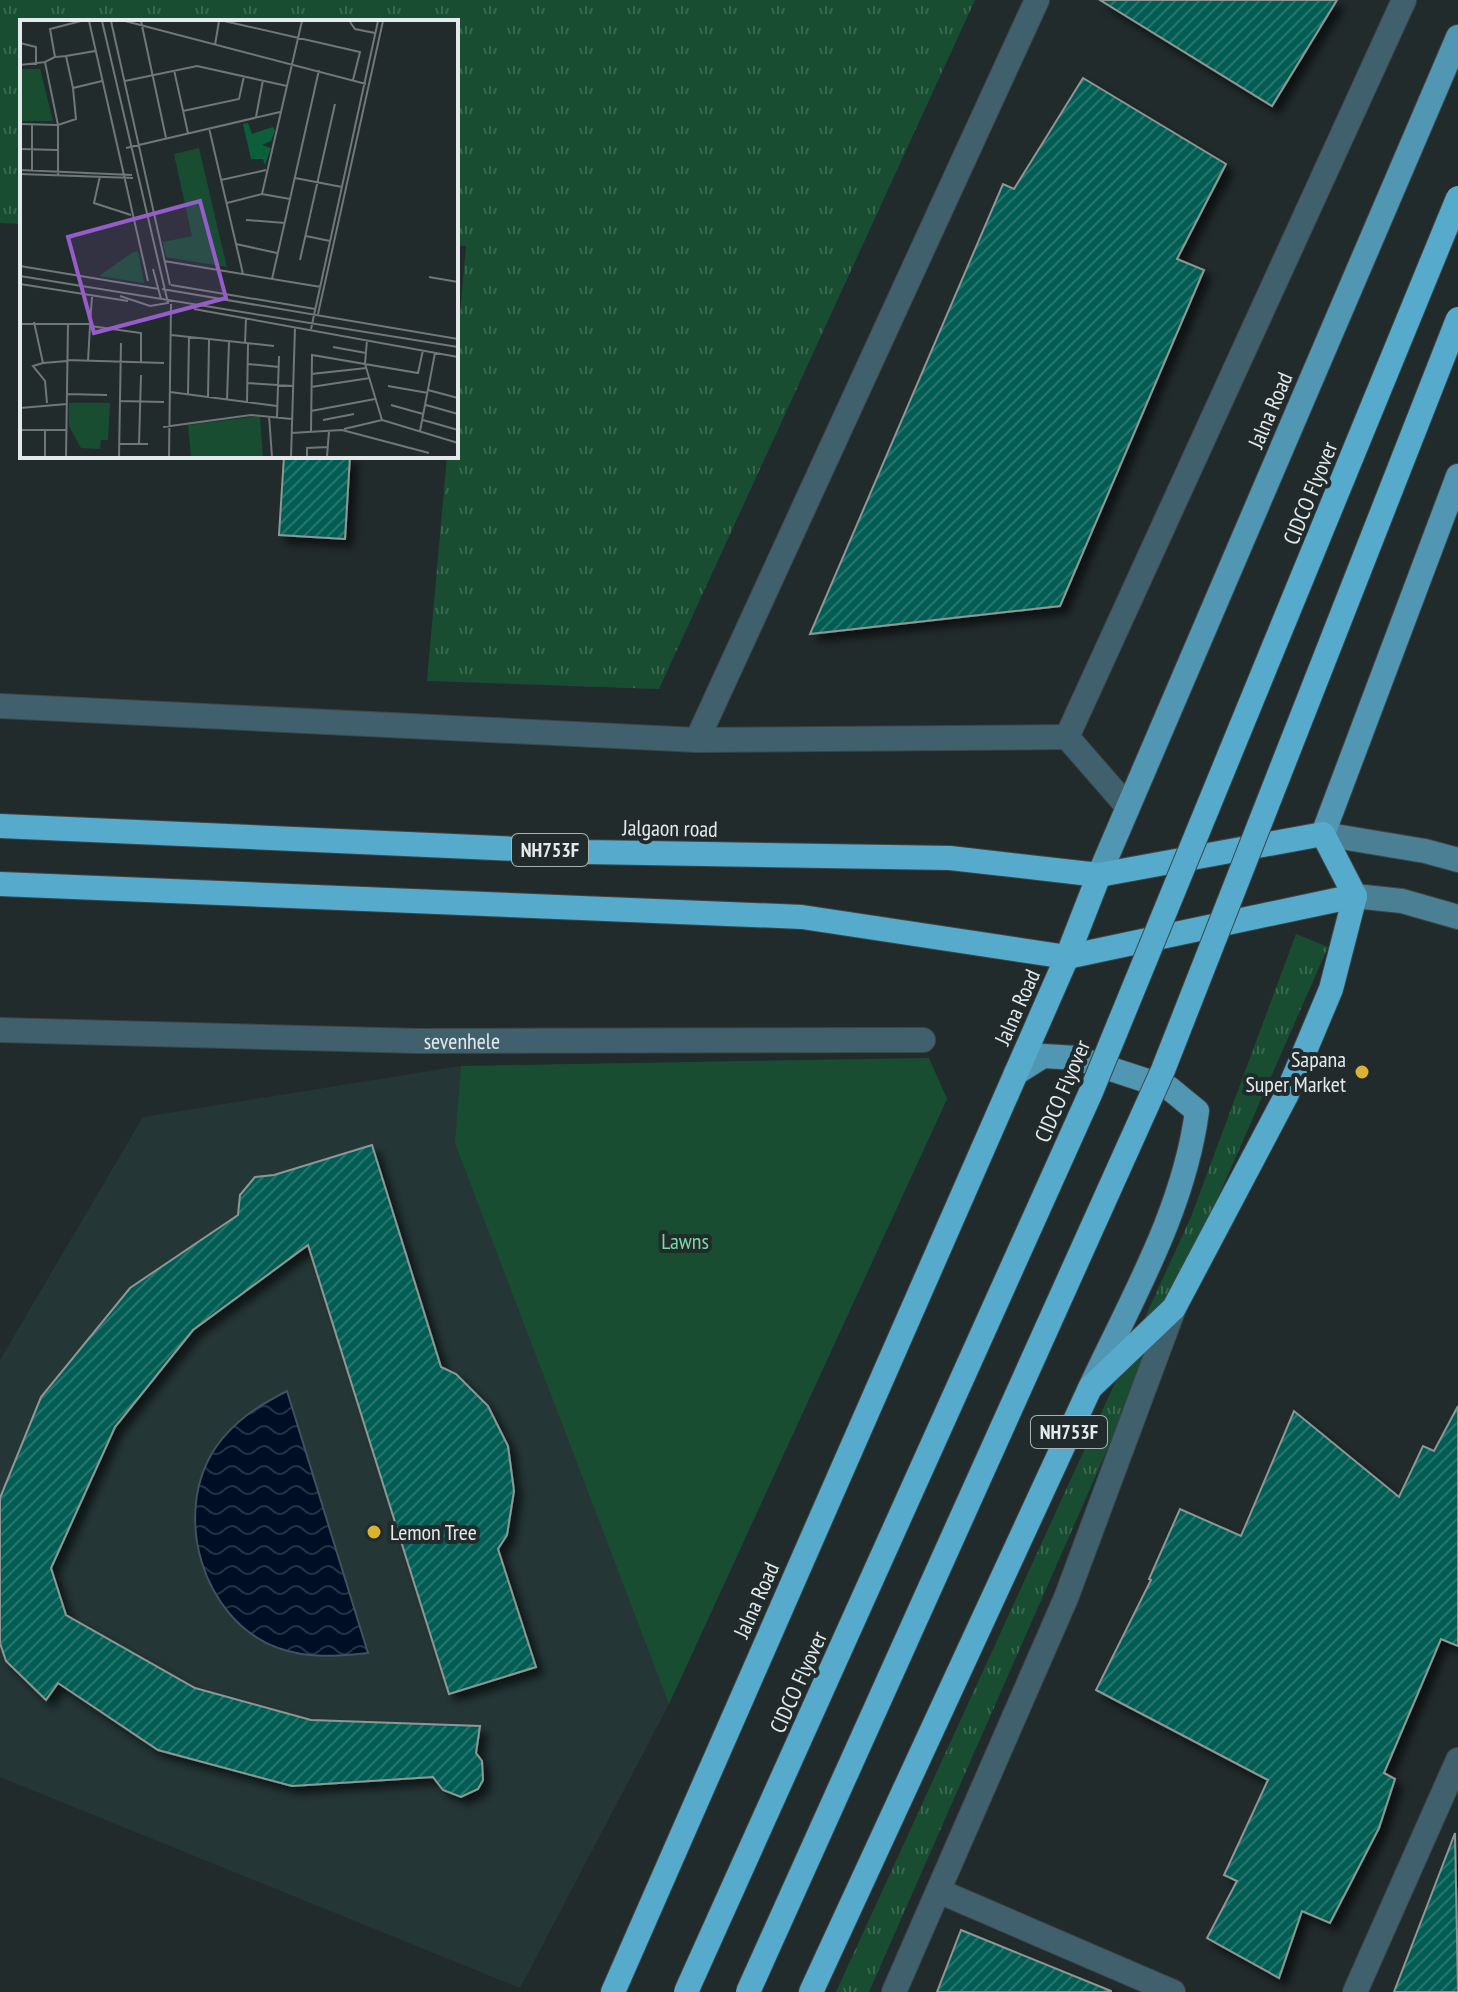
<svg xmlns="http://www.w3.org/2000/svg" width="1458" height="1992" font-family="'PT Sans Narrow',sans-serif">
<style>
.built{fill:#253637}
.grass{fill:url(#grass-tufts)}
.green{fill:#194d32}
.water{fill:url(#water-waves);stroke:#445060;stroke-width:2}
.building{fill:url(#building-hatch);stroke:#8d9895;stroke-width:2;filter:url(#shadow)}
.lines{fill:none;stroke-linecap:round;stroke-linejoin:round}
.street-casing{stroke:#3d4647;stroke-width:26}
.secondary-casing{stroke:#3d4647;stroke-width:26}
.primary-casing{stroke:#3d4647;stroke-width:26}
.highway-casing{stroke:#3d4647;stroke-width:26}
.street{stroke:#40606e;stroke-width:24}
.secondary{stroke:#4a7f94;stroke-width:24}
.primary{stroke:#5196b2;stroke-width:24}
.highway{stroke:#56abcd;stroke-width:24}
.highway-bridge-casing{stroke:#3d4647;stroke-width:26;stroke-linecap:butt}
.highway-bridge{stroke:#56abcd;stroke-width:24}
.poi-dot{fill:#dcb233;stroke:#222b2c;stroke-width:3}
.labels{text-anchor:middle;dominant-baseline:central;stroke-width:8;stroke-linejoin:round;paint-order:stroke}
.shield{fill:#222b2c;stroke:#aab1b2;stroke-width:2}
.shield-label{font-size:20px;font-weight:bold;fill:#e4eaeb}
.street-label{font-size:22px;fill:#e4eaeb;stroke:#222b2c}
.poi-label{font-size:22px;fill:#e4eaeb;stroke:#222b2c;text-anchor:end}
.park-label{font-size:22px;fill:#76dca4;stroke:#222b2c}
.inset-road{fill:none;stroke:#707778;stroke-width:2}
.view{fill:#955cca;fill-opacity:0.15;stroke:#955cca;stroke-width:4}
.inset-edge{fill:none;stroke:#e4eaeb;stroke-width:4}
</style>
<defs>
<pattern id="grass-tufts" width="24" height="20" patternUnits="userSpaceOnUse" patternTransform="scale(2)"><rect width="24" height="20" fill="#194d32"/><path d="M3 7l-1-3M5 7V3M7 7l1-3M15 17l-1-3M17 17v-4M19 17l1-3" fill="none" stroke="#3a6750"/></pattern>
<pattern id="water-waves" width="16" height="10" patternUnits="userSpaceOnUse" patternTransform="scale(2)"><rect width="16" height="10" fill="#000e25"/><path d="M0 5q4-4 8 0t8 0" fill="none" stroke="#253145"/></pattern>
<pattern id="building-hatch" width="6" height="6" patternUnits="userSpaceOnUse" patternTransform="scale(2)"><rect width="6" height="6" fill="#035d52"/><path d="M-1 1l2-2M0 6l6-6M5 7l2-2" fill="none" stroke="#28746b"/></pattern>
<filter id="shadow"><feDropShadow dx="7" dy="7" stdDeviation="4" flood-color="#0009"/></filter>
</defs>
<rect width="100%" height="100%" fill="#222b2c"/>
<path class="built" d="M 929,1058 L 947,1099 L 669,1704 L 520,1988 L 0,1777 L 0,1360 L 143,1117 L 461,1066 Z"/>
<g class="grass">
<path d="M 0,0 L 975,0 L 659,689 L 427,681 L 447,456 L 456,456 L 456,361 L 466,246 L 456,245 L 456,22 L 22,22 L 22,224 L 0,223 Z"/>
<path d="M 1296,934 L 1328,947 L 869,1992 L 836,1992 L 1191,1217 Z"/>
</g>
<path class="green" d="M 929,1058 L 947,1099 L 669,1704 L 455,1143 L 461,1066 Z"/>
<path class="water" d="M 287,1391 L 368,1653 C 337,1656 309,1659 278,1648 C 202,1620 171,1513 216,1447 C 235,1420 258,1406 287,1391 Z"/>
<g class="building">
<path d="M 1100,0 L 1337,0 L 1272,106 Z"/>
<path d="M 1083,78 L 1226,164 L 1177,259 L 1204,270 L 1060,606 L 810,634 L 1003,184 L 1014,189 Z"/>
<path d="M 284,456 L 350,456 L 345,539 L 279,535 Z"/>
<path d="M 372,1145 L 441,1367 L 456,1374 L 488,1406 L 508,1446 L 514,1491 L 507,1535 L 498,1549 L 536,1667 L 449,1694 L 308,1245 L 193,1330 L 115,1427 L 51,1568 L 66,1615 L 195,1688 L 311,1720 L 480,1726 L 476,1753 L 482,1761 L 483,1780 L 478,1789 L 461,1797 L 443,1790 L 433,1777 L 292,1786 L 158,1750 L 58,1683 L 46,1700 L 6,1661 L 0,1643 L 0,1498 L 41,1397 L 130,1288 L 238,1215 L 240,1195 L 255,1177 L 274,1175 Z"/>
<path d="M 1458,1406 L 1458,1646 L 1441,1639 L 1384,1773 L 1395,1779 L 1379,1828 L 1330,1923 L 1302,1911 L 1279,1978 L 1207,1938 L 1237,1881 L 1224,1875 L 1268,1780 L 1096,1690 L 1151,1580 L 1149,1579 L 1180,1509 L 1241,1536 L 1294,1411 L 1399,1497 L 1423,1446 L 1434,1451 Z"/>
<path d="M 1455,1833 L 1458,1992 L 1394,1992 Z"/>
<path d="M 961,1930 L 1111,1991 L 1111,1992 L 937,1992 Z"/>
</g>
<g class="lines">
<g class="street-casing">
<g id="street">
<path d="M 0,706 L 697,740 L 1067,737"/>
<path d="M 697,740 L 1037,0"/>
<path d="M 1128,807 L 1067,737 L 1404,0"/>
<path id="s1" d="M 0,1030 L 419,1041 L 923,1040"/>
<path d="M 941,1892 L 1173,1992"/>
<path d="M 894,1992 L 1066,1598 L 1174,1308"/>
<path d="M 1355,1992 L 1458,1760"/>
</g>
</g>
<g class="secondary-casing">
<g id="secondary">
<path d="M 1323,834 L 1425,851 L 1458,860"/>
<path d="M 1355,896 L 1402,901 L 1458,917"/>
</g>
</g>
<g class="primary-casing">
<g id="primary">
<path d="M 1323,834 L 1458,476"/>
<path d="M 1099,875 L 1458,37"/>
<path d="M 1016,1073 L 1043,1056 L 1077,1058 L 1169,1088 L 1197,1111 C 1184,1210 1132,1298 1090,1388"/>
</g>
</g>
<g class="highway-casing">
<g id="highway">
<path d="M 0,826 L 586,852 L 950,858 L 1099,875 L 1323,834 L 1355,896 L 1331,989 L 1286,1096 L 1174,1308 L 1090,1388 L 811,1992"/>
<path d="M 0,884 L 802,917 L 1067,957 L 1355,896"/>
<path d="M 613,1992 L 1067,957 L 1099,875"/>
</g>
</g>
<use href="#street" class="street"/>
<use href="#secondary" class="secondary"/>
<use href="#primary" class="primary"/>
<use href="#highway" class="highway"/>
<g class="highway-bridge-casing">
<g id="highway-bridge">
<path d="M 686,1992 L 1091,1092 L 1458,198"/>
<path d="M 748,1992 L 1163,1070 L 1458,319"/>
</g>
</g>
<use href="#highway-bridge" class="highway-bridge"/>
</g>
<g class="poi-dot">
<circle cx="1362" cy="1072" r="8"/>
<circle cx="374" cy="1532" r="8"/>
</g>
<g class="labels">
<g class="shield">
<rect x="512" y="834" width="76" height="32" rx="6"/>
<rect x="1031" y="1416" width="76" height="32" rx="6"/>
</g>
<g class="shield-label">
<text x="550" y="850">NH753F</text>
<text x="1069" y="1432">NH753F</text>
</g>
<g class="street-label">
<text transform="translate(1270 410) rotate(-67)">Jalna Road</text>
<text transform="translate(1310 493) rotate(-68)">CIDCO Flyover</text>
<text transform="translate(670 828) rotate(1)">Jalgaon road</text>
<text transform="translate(1017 1007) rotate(-66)">Jalna Road</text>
<text stroke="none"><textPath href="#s1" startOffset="462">sevenhele</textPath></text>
<text transform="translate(1062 1091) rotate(-67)">CIDCO Flyover</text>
<text transform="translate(756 1600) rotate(-66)">Jalna Road</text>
<text transform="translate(798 1682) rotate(-66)">CIDCO Flyover</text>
</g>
<g class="poi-label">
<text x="1346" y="1059">Sapana<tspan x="1346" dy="25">Super Market</tspan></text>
<text x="390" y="1532" text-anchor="start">Lemon Tree</text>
</g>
<g class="park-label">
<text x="685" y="1241">Lawns</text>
</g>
</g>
<g transform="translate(20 20)">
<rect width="438" height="438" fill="#222b2c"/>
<path d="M 179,128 L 199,214 L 207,247 L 146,237 L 143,222 L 172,216 L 154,134 Z" fill="#194d32"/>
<path d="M 228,103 L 232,114 L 253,107 L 255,111 L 251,121 L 242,125 L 251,128 L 245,145 L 243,139 L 231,139 L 223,104 Z" fill="#0b5f3a"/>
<path d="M 0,49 L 20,49 L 33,101 L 0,101 ZM 118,231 L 124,263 L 79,256 L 113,232 ZM 49,383 L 90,383 L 88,420 L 81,420 L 80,429 L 61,428 L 49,406 ZM 240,396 L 243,437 L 171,437 L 168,405 Z" fill="#194d32"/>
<path class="inset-road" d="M 69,1 L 128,261M 82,1 L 148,283 L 130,286 L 100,276M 91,1 L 150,265M 105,1 L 346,64M 121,1 L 146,118M 204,1 L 340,32 L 333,60M 330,2 L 335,9 L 355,13M 0,23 L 16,27 L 16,45M 195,25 L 199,1M 46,36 L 75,31M 35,37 L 46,36 L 53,68 L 82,61M 25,42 L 35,37 L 30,9 L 61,1M 0,45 L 25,42 L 38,105 L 38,155M 154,50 L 168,113M 105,61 L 177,46 L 267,66M 163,91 L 219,79 L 224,56M 236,97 L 243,60M 0,104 L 38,105 L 56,99 L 53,68M 189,108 L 223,254M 106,128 L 260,92M 0,129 L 38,130M 0,150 L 112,155M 12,150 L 12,105M 0,154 L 113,158M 80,156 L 74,183 L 111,195M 275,158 L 322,167M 201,160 L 246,150M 242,174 L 282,1M 207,183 L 242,174 L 270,179M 226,200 L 265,203M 286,216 L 310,221M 216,224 L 257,233M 280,240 L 315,84M 144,241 L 301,267M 0,246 L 139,269M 133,249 L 141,279M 0,256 L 438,327M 409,257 L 438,262M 252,259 L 299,50M 0,264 L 108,281M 151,265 L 295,289M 142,269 L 438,319M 174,289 L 438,337M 298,294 L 363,1M 14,302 L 23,343 L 13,346 L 25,361 L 27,383M 70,303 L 72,277M 0,304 L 70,304M 291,309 L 358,1M 151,315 L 254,326M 347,320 L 345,344 L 362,400 L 438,423M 225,324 L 226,298M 313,327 L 346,333M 47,340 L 144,343M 68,341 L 70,306 L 121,313 L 121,342M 23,343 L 47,341M 228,344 L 259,347M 291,354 L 347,348M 227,363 L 273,366M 368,366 L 408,373M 291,367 L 350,358M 408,370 L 438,378M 150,372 L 257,386M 47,374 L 87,375M 168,374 L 169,317M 188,377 L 189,320M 207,379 L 209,322M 100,381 L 144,382M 227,382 L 228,324M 371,385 L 403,394M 406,385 L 438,394M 0,388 L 47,384M 291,391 L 355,379M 249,396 L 252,437M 257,397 L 259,336M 303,400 L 334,394M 403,400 L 438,410M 143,407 L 231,395 L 272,399M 324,409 L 362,400M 0,410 L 46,410M 400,411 L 415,333M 291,412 L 292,335 L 398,353 L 403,330M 271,413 L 322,410 L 409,433M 99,424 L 128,424M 119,424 L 121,355M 25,437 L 25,410M 46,437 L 48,303M 99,437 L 101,323M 149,437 L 151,284M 271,437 L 275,307M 287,437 L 287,428 L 308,427M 307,437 L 309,411"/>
<path class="view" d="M 180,181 L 206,278 L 74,313 L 48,217 Z"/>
<rect width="438" height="438" class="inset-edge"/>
</g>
</svg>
